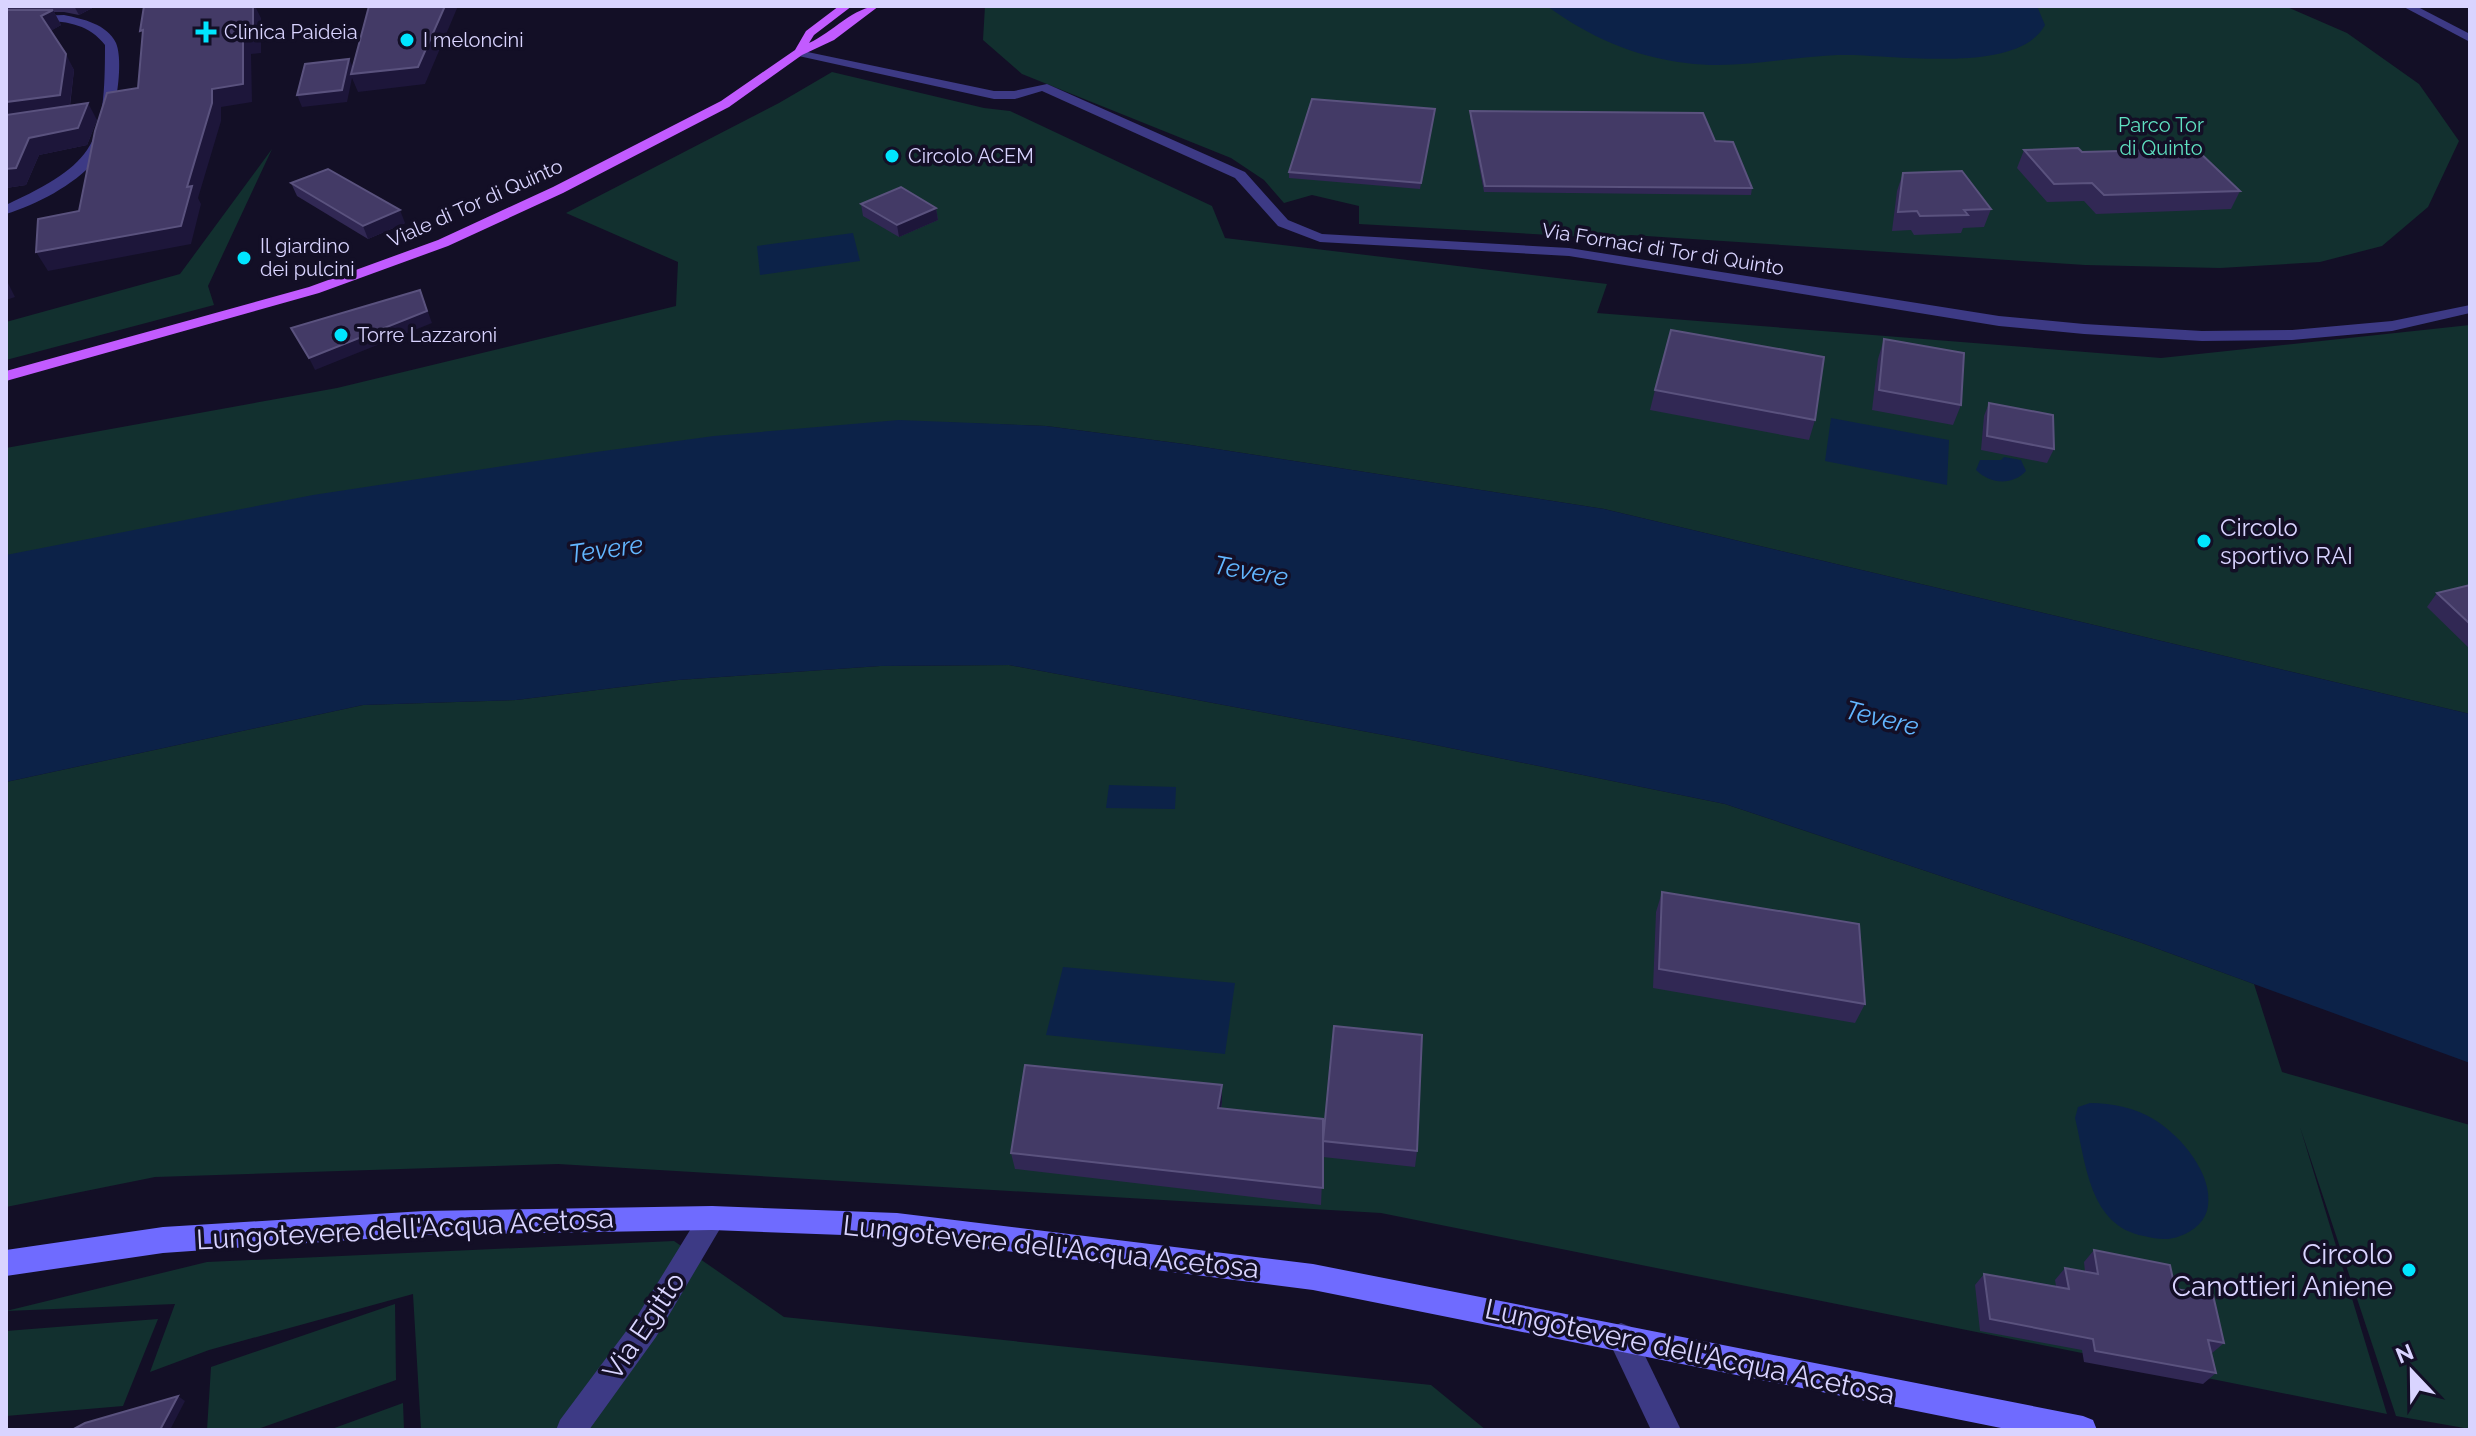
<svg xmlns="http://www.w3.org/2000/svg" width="2476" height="1436" font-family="Raleway,sans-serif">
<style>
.green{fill:#12302f}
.water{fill:#0c2248}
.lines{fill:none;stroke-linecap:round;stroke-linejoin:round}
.minor{fill:#3d3a85;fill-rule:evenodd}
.secondary{fill:#6f6bff;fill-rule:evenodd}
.primary{fill:#c25bff;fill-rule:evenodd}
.wall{fill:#312854}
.shaded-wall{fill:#1d163a}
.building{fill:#433a66;stroke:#5a527e;stroke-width:2}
.poi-dot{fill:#00e5ff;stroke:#130f26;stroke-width:3}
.labels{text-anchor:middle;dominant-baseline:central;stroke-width:7;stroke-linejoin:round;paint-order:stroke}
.far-poi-label{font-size:20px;fill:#d9d4ff;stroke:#130f26;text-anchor:start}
.far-park-label{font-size:20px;fill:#5fe0c0;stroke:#130f26}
.far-street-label{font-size:20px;fill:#d9d4ff;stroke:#130f26}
.poi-label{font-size:24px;fill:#d9d4ff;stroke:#130f26;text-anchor:start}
.water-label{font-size:26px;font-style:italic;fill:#62b6ff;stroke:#130f26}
.near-street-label{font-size:28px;fill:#d9d4ff;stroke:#130f26}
.near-poi-label{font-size:28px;fill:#d9d4ff;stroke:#130f26;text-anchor:end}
</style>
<rect width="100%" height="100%" fill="#130f26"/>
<g class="green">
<path d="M 985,6 L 2285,6 L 2347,33 L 2419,84 L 2459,141 L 2428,207 L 2382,246 L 2320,262 L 2220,268 L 2085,265 L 1631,235 L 1603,238 L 1359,224 L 1359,206 L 1312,195 L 1284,203 L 1264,180 L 1231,158 L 1022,74 L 983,40 Z"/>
<path d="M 832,72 L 984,108 L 1010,111 L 1212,206 L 1225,238 L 1607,284 L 1597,313 L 2161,358 L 2470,325 L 2470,714 L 1604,509 L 1184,444 L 1046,426 L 931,422 L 6,557 L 6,448 L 337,388 L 676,306 L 678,262 L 566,213 L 779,103 Z"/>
<path d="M 272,149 L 208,286 L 214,305 L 6,360 L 6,322 L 180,274 Z"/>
<path d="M 1009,665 L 1416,741 L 1725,804 L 2142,943 L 2254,984 L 2282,1072 L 2470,1125 L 2470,1429 L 2396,1416 L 2300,1127 L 2387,1414 L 1381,1213 L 558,1164 L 155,1177 L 6,1207 L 6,782 L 363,705 L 516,700 L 678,680 L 880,666 Z"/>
<path d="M 674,1241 L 784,1317 L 1431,1385 L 1486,1430 L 421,1430 L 413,1294 L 209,1350 L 150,1372 L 175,1304 L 6,1311 L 207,1262 Z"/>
<path d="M 395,1304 L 396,1380 L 255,1430 L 207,1430 L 211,1367 Z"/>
<path d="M 158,1319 L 123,1406 L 6,1416 L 6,1331 Z"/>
<path d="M 403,1403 L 404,1430 L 329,1430 Z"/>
</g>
<g class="water">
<path d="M 1547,6 L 2037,6 L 2045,25 C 2017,77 1888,53 1837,55 C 1787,57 1737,70 1686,63 C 1634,57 1588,36 1547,6 Z"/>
<path d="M 853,233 L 860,261 L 760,275 L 757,246 Z"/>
<path d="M 1831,418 L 1949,440 L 1947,485 L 1825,461 Z"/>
<path d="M 899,420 L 1046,426 L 1184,444 L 1604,509 L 2470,714 L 2470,1063 L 2142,943 L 1725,804 L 1416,741 L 1009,665 L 880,666 L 678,680 L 516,700 L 363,705 L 6,782 L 6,555 L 313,495 L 596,452 L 714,436 Z"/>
<path d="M 2004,457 L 2021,460 L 2026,471 C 2012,486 1990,484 1976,470 L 1980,460 L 2001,460 Z"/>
<path d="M 1109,785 L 1176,787 L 1175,809 L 1106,808 Z"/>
<path d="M 1063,967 L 1235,983 L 1225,1054 L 1046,1035 Z"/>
<path d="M 2090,1103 C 2112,1103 2136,1108 2155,1120 C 2181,1136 2213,1174 2208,1206 C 2206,1221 2194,1231 2180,1236 C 2168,1241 2157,1239 2144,1236 C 2089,1226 2086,1163 2075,1118 L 2078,1107 Z"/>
</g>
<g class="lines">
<g class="minor">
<path d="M 2402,6 L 2416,6 L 2470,34 L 2470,42 Z"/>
<path d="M 64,15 C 83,19 107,24 116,43 C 126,67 111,141 95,161 C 74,185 36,205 6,214 L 6,205 C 97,163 105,143 105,45 C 82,14 40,21 6,23 L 6,17 Z"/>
<path d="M 798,50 L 994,91 L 1014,91 L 1047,84 L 1245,172 L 1288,220 L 1322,234 L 1569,248 L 1999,316 L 2084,324 L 2202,331 L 2292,330 L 2392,321 L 2470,305 L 2470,313 L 2392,331 L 2292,340 L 2202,341 L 2084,334 L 1999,326 L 1569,256 L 1320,242 L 1278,226 L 1235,178 L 1042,91 L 1015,99 L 994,99 L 794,55 L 792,53 Z"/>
<path d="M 712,1206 L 721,1209 L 725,1218 L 721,1227 L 656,1337 L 589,1430 L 556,1430 L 560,1420 L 636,1318 L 703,1209 Z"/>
<path d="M 1621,1323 L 1631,1327 L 1681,1430 L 1651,1430 L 1607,1337 L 1611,1327 Z"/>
</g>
<path class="secondary" d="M 712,1206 L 897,1213 L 1313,1264 L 2083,1416 L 2093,1420 L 2097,1430 L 2011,1430 L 1313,1290 L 897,1237 L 712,1230 L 424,1235 L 163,1253 L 6,1276 L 6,1250 L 163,1227 L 424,1211 Z"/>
<path class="primary" d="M 839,6 L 852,6 L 814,35 L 809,43 C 832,33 854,6 879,6 L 834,40 L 802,55 L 729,107 L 563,193 L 448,246 L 319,293 L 6,381 L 6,371 L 309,287 L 438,240 L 553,187 L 721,101 L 795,50 L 806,31 Z"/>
</g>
<g class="wall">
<path d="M 6,6 L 96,6 L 79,15 L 64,12 L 54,12 L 61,25 L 50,31 L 74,70 L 70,106 L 97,120 L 87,145 L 39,155 L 26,185 L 6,188 Z"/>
<path d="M 1470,111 L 1715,141 L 1752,188 L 1751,195 L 1484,192 L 1470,117 Z"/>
<path d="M 1434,115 L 1420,189 L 1289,178 L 1289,172 Z"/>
<path d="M 2024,150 L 2082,152 L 2240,191 L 2231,209 L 2096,214 L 2084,201 L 2047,202 L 2017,168 Z"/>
<path d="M 1903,173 L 1991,209 L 1984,227 L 1963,228 L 1961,233 L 1914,235 L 1911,230 L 1892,231 L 1897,191 Z"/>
<path d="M 291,183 L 405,223 L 368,239 L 297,196 Z"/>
<path d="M 861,204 L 936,208 L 938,220 L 899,237 L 863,216 Z"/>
<path d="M 1884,339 L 1961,405 L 1953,425 L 1872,410 L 1878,359 Z"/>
<path d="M 1655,390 L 1815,420 L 1809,440 L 1650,410 Z"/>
<path d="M 1989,403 L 2054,449 L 2047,463 L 1981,450 L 1984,416 Z"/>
<path d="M 2470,585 L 2470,649 L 2427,607 L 2437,593 Z"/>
<path d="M 1662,892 L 1865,1004 L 1855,1023 L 1653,988 L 1656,912 Z"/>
<path d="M 1334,1026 L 1417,1151 L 1415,1167 L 1323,1157 L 1321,1205 L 1015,1169 L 1011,1153 L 1222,1102 L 1221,1109 L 1323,1144 Z"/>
<path d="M 2094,1250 L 2175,1289 L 2224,1343 L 2211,1354 L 2216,1373 L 2203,1384 L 2084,1362 L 2082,1350 L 1980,1331 L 1975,1285 L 1984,1274 L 2056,1286 L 2055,1280 L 2065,1268 L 2085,1272 L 2084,1262 Z"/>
</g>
<g class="shaded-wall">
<path d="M 74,6 L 96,6 L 79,15 Z"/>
<path d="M 245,6 L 257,6 L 256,8 L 261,18 L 261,53 L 251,54 L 252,102 L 221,107 L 221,121 L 198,198 L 201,204 L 191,244 L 48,271 L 36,252 L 187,187 L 212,89 L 243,37 Z"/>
<path d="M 445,6 L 458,6 L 425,84 L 358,92 L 352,78 L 347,102 L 302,107 L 297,95 L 349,59 L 354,70 Z"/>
<path d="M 53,10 L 61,25 L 49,32 L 41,16 Z"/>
<path d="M 66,54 L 74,70 L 69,111 L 6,120 L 6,102 Z"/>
<path d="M 88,103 L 97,120 L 87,145 L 39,155 L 26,185 L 6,188 L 6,169 L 29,138 Z"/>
<path d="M 936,208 L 938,220 L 899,237 L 897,225 Z"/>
<path d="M 400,210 L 405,223 L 368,239 L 363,226 Z"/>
<path d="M 6,279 L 15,297 L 6,300 Z"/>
<path d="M 420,290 L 432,323 L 315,370 L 309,358 Z"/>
<path d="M 1222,1085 L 1222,1102 L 1218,1125 L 1218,1108 Z"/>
<path d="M 178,1396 L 185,1401 L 170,1430 L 160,1430 Z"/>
</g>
<g class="building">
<path d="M 144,6 L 253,6 L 253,36 L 243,37 L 243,84 L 212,89 L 212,103 L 187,187 L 192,186 L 181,226 L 36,252 L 38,219 L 79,211 L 95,131 L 107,93 L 138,88 L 143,30 L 140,31 Z"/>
<path d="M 369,6 L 445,6 L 418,67 L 351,74 Z"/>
<path d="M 6,10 L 53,10 L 41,16 L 66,54 L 60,95 L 6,102 Z"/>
<path d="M 349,59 L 342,90 L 297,95 L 305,64 Z"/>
<path d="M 1312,99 L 1435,109 L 1421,183 L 1289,172 Z"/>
<path d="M 88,103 L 78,128 L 29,138 L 16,168 L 6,169 L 6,115 Z"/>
<path d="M 1470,111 L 1703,113 L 1715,141 L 1733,142 L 1752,188 L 1485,186 Z"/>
<path d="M 2078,148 L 2082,152 L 2196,149 L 2240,191 L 2104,195 L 2092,183 L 2054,184 L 2024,150 Z"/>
<path d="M 328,169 L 400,210 L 363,226 L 291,183 Z"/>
<path d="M 1962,171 L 1991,209 L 1964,210 L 1968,215 L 1920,216 L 1917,211 L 1898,212 L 1903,173 Z"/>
<path d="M 901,187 L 936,208 L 897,225 L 861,204 Z"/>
<path d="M 420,290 L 427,311 L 309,358 L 291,328 Z"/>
<path d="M 1671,330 L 1824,357 L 1815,420 L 1655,390 Z"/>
<path d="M 1884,339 L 1964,353 L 1961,405 L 1879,390 Z"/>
<path d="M 1989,403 L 2053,415 L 2054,449 L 1987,436 Z"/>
<path d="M 2470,585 L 2470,624 L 2437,593 Z"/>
<path d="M 1662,892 L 1859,924 L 1865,1004 L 1659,969 Z"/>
<path d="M 1334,1026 L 1422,1035 L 1417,1151 L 1323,1141 Z"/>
<path d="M 1025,1065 L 1222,1085 L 1218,1108 L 1323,1119 L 1323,1188 L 1011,1153 Z"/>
<path d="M 2094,1250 L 2170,1265 L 2175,1289 L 2213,1295 L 2224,1343 L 2208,1340 L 2216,1373 L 2095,1351 L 2093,1339 L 1990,1319 L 1984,1274 L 2069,1289 L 2065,1268 L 2098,1274 Z"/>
<path d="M 178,1396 L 160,1430 L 72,1430 L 85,1423 Z"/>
</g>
<g class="poi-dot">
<path d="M202 20h8v8h8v8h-8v8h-8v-8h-8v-8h8z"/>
<circle cx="407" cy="40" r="8"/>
<circle cx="892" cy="156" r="8"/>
<circle cx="244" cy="258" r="8"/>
<circle cx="341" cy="335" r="8"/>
<circle cx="2204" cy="541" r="8"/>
<circle cx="2409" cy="1270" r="8"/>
</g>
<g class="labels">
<g class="far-poi-label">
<text x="224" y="32">Clinica Paideia</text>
<text x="423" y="40">I meloncini</text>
<text x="908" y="156">Circolo ACEM</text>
<text x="260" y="246">Il giardino<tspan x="260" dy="23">dei pulcini</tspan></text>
<text x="357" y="335">Torre Lazzaroni</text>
</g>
<g class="far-park-label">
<text x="2161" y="125">Parco Tor<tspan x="2161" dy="23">di Quinto</tspan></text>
</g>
<g class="far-street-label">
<text transform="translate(475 203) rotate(-24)">Viale di Tor di Quinto</text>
<text transform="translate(1663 249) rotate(9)">Via Fornaci di Tor di Quinto</text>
</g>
<g class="poi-label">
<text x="2220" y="527">Circolo<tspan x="2220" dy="28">sportivo RAI</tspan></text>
</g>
<g class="water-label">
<text transform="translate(606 549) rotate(-8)">Tevere</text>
<text transform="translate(1251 571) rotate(10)">Tevere</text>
<text transform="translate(1882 718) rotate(14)">Tevere</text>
</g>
<g class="near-street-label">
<text transform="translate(405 1229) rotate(-3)">Lungotevere dell'Acqua Acetosa</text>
<text transform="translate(1051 1247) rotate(6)">Lungotevere dell'Acqua Acetosa</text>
<text transform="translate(644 1326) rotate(-56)">Via Egitto</text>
<text transform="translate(1690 1352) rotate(12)">Lungotevere dell'Acqua Acetosa</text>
</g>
<g class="near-poi-label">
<text x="2393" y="1254">Circolo<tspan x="2393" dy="32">Canottieri Aniene</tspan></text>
</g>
</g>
<rect width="2476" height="1436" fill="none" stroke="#d9d4ff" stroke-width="16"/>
<g transform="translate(2412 1372) rotate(338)" stroke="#130f26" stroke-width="6" paint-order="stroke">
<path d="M0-6L14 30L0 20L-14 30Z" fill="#d9d4ff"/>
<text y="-12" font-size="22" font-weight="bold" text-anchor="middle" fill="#d9d4ff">N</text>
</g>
</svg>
